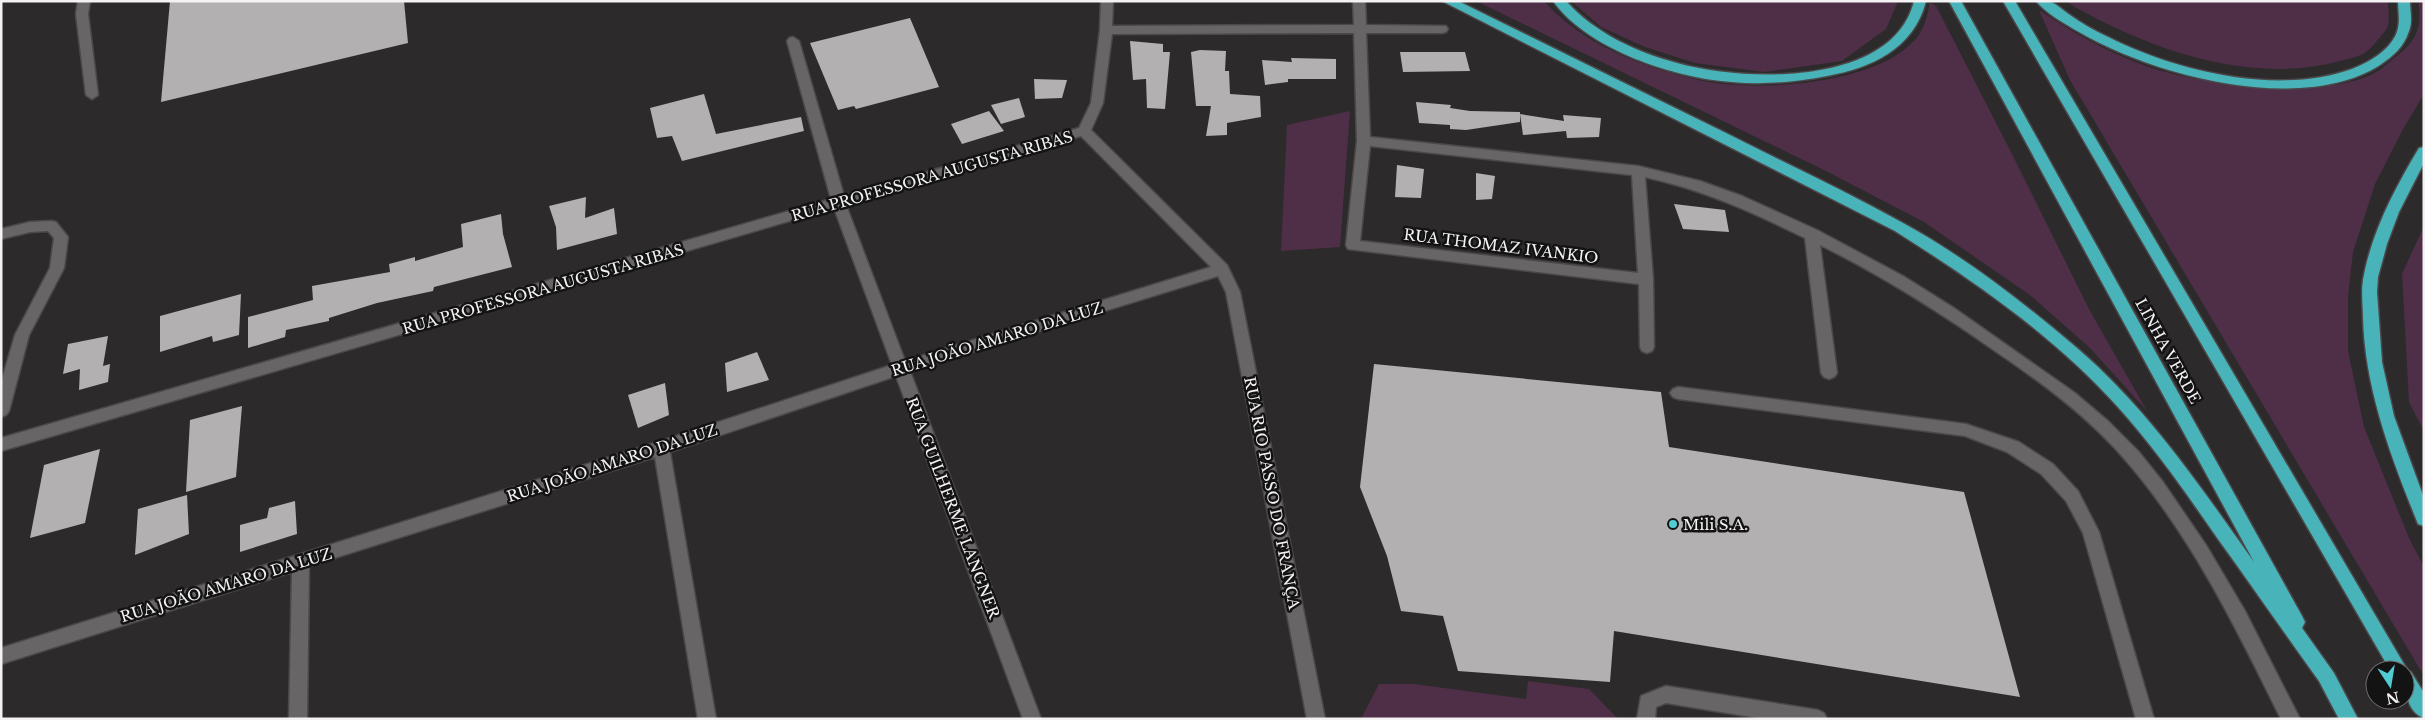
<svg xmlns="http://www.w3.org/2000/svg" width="2425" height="720" font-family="'Libre Baskerville',serif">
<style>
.green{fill:#4e2f47}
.building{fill:#b3b0b2}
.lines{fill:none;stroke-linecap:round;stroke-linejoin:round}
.minor-casing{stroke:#4b484a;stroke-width:3}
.highway-casing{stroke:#4b484a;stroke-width:3}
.minor{fill:#686567;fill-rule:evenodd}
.highway{fill:#49b3ba;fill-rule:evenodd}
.poi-dot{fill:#51ccd3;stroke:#141314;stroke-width:2}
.labels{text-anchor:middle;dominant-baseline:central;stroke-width:5;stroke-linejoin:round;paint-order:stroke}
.street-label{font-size:15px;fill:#f4f2f3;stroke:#141314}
.poi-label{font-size:15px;fill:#f4f2f3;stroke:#141314;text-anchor:start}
</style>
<rect width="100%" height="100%" fill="#2d2a2c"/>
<g class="green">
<path d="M 1476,1 L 1544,1 C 1582,44 1640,66 1694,79 C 1750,93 1869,86 1912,43 C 1924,32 1927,17 1930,2 L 1936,6 L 2013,156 L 2090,311 L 2147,411 L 2090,348 L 2030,295 L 1924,222 L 1826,171 Z"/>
<path d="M 1571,1 L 1898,1 L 1886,29 L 1842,61 L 1764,72 L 1695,63 L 1645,47 L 1601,27 Z"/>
<path d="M 2065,1 L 2388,1 C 2388,9 2390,21 2387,28 C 2386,31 2382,34 2380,37 C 2365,56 2363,55 2340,61 C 2248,86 2144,48 2065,1 Z"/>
<path d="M 2418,1 L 2424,1 L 2424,94 L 2403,129 L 2375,184 L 2353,252 L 2348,296 L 2348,351 L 2364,427 L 2409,538 L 2424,567 L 2424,676 L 2070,80 L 2039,10 C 2072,32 2105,51 2143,65 C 2197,85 2327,102 2378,71 C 2383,68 2388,63 2393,59 C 2415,42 2423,30 2418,1 Z"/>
<path d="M 1350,111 L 1340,247 L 1281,251 L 1287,125 Z"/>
<path d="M 2424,226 L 2424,431 L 2409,402 L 2402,274 Z"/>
<path d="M 1528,681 L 1589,689 L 1618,719 L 1361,719 L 1379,684 L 1414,684 L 1526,699 Z"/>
</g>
<g class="building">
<path d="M 170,1 L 404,1 L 408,43 L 161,102 Z"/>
<path d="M 910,18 L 939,87 L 856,109 L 854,106 L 838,110 L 810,43 Z"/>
<path d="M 1130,41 L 1163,44 L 1163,52 L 1170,52 L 1165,109 L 1147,108 L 1146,79 L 1133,80 Z"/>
<path d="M 1200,50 L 1226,51 L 1225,71 L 1229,71 L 1230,94 L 1260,96 L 1261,117 L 1227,123 L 1227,135 L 1206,136 L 1211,106 L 1196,106 L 1191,52 Z"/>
<path d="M 1400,52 L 1465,52 L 1470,71 L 1403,72 Z"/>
<path d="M 1291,58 L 1336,59 L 1336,79 L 1288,79 L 1288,82 L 1265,85 L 1262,60 L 1292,62 Z"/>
<path d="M 1034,79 L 1067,80 L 1062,98 L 1035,99 Z"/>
<path d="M 704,94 L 716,134 L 801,117 L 804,131 L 682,161 L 672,136 L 657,138 L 650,108 Z"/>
<path d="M 1019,98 L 1025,117 L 1001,124 L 991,105 Z"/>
<path d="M 1416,102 L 1451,105 L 1450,108 L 1470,111 L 1520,112 L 1520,122 L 1466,130 L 1450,129 L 1450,125 L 1419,123 Z"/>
<path d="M 989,111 L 1004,131 L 962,144 L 951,124 Z"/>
<path d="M 1520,114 L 1564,121 L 1563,115 L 1601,118 L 1599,137 L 1567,138 L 1566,131 L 1523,135 Z"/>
<path d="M 1397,165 L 1424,169 L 1421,198 L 1395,197 Z"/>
<path d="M 1476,173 L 1495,176 L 1492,199 L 1476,200 Z"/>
<path d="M 586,197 L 585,218 L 614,208 L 617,234 L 557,250 L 556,227 L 549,206 Z"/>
<path d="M 1674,204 L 1725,210 L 1729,232 L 1683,229 Z"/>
<path d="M 501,214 L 503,234 L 512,267 L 434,287 L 433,291 L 377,303 L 329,318 L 329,321 L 286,330 L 285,337 L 248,348 L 248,317 L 313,300 L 312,286 L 390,272 L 389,264 L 415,257 L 415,261 L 463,247 L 461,224 Z"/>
<path d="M 241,294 L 239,335 L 213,342 L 212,336 L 160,352 L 160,316 Z"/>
<path d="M 108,336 L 103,366 L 110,364 L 108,382 L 79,390 L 80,369 L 63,374 L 68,344 Z"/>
<path d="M 757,352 L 769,380 L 727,392 L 725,363 Z"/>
<path d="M 1374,364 L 1661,392 L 1669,447 L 1964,492 L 2020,697 L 1614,631 L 1610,682 L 1458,671 L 1443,616 L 1401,611 L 1387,556 L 1360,487 Z"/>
<path d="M 665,383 L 669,415 L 638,428 L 628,395 Z"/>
<path d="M 242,406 L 236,477 L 186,492 L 190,420 Z"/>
<path d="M 100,449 L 85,523 L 30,538 L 44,465 Z"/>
<path d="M 187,495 L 189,534 L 135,555 L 138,509 Z"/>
<path d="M 295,501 L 297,534 L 240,552 L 240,525 L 267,518 L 269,508 Z"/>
</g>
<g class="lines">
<g class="minor-casing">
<g id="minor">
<path d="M 78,1 L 90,1 L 88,14 L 98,95 L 92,99 L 86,95 L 76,14 Z"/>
<path d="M 1101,1 L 1113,1 L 1112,26 L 1354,25 L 1353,1 L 1365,1 L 1366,25 L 1446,26 L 1448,29 L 1446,32 L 1442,33 L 1366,33 L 1370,137 L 1638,166 L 1700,181 L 1742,196 L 1817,230 L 1903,276 L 1954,308 L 2075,393 L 2108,421 L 2139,452 L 2163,482 L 2206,545 L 2245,611 L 2300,719 L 2281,719 C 2237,630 2193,539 2128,463 C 2091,419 2045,385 1998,353 C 1941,313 1883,276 1820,245 L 1837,373 L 1834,377 L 1829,379 L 1824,377 L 1821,373 L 1805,238 C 1752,212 1704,190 1645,177 L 1653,279 L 1654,347 L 1652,351 L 1647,353 L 1642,351 L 1640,347 L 1639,284 L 1348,249 L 1346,245 L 1357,141 L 1354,33 L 1112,34 L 1103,103 L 1091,130 L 1227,265 L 1240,292 L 1325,719 L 1307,719 L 1226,292 L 1218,276 L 910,371 L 1041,719 L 1023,719 L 896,376 L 670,452 L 716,719 L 698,719 L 655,457 L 309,566 L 307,719 L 289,719 L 292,572 L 1,664 L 1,648 L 661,441 L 892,365 L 834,208 L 1,451 L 1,438 L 831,199 L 787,41 L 789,38 L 793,37 L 799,41 L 844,196 L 1079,128 L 1091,103 L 1100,30 ZM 1081,136 L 1211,267 L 905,361 L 846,205 ZM 1370,146 L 1632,175 L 1638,273 L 1360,241 Z"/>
<path d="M 51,221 L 56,222 L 68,237 L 64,268 L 29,335 L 9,411 L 6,415 L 1,417 L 1,383 L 15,335 L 50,268 L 54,238 L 48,231 L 30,232 L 1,239 L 1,229 L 30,222 Z"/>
<path d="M 1678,387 L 1966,424 L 2019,442 L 2053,464 L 2078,491 L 2099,532 L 2154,719 L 2136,719 L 2083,533 L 2066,501 L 2041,474 L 2007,452 L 1965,436 L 1678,399 L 1673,397 L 1670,393 L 1673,389 Z"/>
<path d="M 1666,686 L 1818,710 L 1824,713 L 1827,719 L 1764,719 L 1666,703 L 1656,707 L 1655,719 L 1637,719 L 1641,696 Z"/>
</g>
</g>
<g class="highway-casing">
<g id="highway">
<path d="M 1442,1 L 1458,1 C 1547,45 1636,89 1726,133 C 1785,163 1846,191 1903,223 C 1965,257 2023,302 2077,348 C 2148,409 2200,486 2254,562 L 1949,1 L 1961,1 L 2302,616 L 2305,622 L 2302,628 L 2334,673 L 2358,719 L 2339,719 L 2319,681 C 2285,634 2252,586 2218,539 C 2186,493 2155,448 2117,406 C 2054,336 1974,281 1895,231 Z"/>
<path d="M 1553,1 L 1566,1 C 1595,33 1636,52 1677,63 C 1744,82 1893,87 1914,1 L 1926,1 C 1914,49 1871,68 1827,76 C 1796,82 1764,85 1732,82 C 1675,78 1588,50 1553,1 Z"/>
<path d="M 2003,1 L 2015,1 L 2408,671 L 2411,672 L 2424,693 L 2424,718 C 2405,711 2405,687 2405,670 L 2390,670 Z"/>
<path d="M 2036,1 C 2041,1 2047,0 2051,2 C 2058,5 2064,11 2070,15 C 2081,23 2093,30 2106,36 C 2175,71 2277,96 2352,69 C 2370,62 2394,48 2398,28 C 2400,19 2398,10 2398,1 L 2410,1 C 2410,11 2413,21 2409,31 C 2404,47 2393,56 2380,65 C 2302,115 2154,76 2079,32 C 2065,24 2047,14 2036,1 Z"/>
<path d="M 2424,147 L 2424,163 L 2399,212 L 2387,244 L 2378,277 L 2377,292 L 2382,362 L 2394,416 L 2424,498 L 2424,526 L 2418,524 L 2416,519 C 2390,454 2365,388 2363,318 C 2363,306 2361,292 2363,280 C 2371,233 2395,188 2419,148 Z"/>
</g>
</g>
<use href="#minor" class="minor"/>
<use href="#highway" class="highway"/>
</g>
<circle class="poi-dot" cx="1673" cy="524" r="5"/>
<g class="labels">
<g class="street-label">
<text transform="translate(932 176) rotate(-16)">RUA PROFESSORA AUGUSTA RIBAS</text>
<text transform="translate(1501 246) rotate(7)">RUA THOMAZ IVANKIO</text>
<text transform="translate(543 289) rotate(-16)">RUA PROFESSORA AUGUSTA RIBAS</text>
<text transform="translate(997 339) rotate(-17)">RUA JOÃO AMARO DA LUZ</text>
<text transform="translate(2168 351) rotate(61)">LINHA VERDE</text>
<text transform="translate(612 463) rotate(-18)">RUA JOÃO AMARO DA LUZ</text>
<text transform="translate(1272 493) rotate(79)">RUA RIO PASSO DO FRANÇA</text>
<text transform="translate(953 508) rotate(69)">RUA GUILHERME LANGNER</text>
<text transform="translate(226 585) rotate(-17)">RUA JOÃO AMARO DA LUZ</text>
</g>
<g class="poi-label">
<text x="1683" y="524">Mili S.A.</text>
</g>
</g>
<rect width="2425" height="720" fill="none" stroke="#f4f2f3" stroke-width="5"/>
<g transform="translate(2390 685) rotate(168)"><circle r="24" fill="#141314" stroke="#6e6c6d"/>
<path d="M0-4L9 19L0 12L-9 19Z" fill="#51ccd3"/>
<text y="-8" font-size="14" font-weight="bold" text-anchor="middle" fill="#f4f2f3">N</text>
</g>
</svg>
